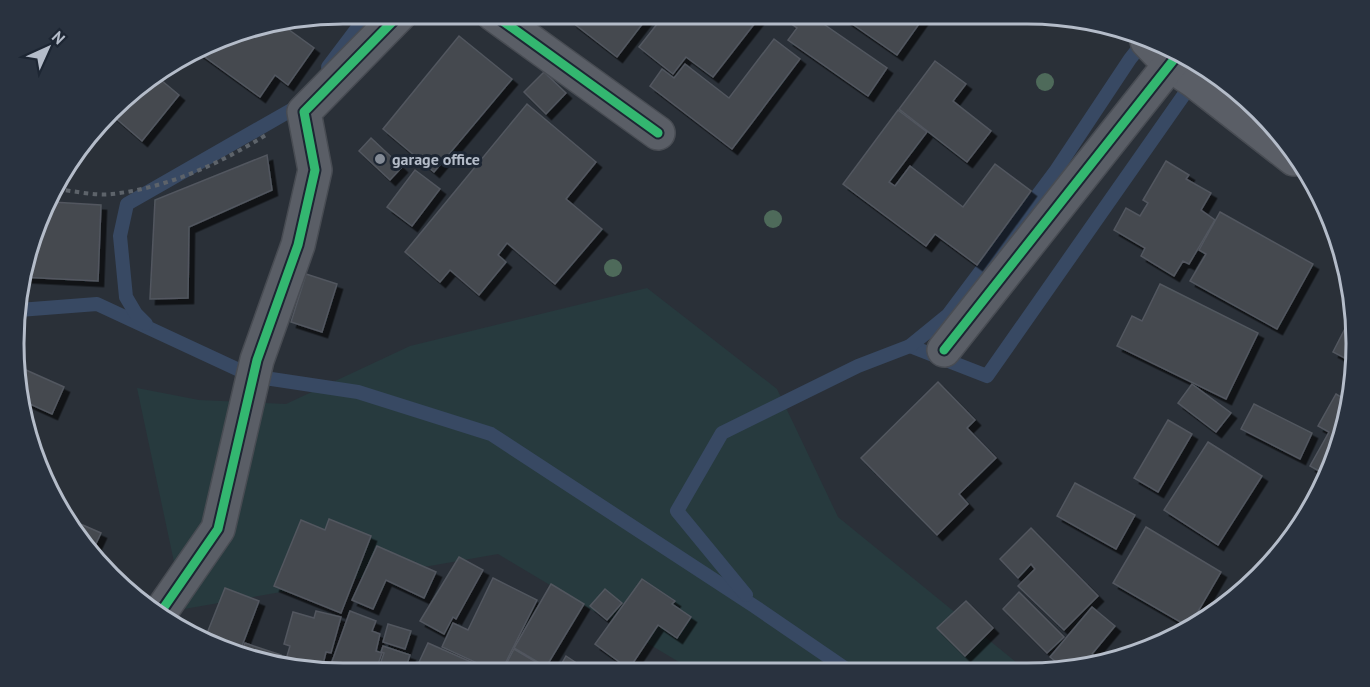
<svg xmlns="http://www.w3.org/2000/svg" width="1370" height="687" font-family="'PT Sans',sans-serif">
<style>
.green{fill:#273a3e}
.lines{fill:none;stroke-linecap:round;stroke-linejoin:round}
.stream{stroke:#384963;stroke-width:14}
.building{fill:#444950;stroke:#52575f;stroke-width:1.5;filter:url(#shadow)}
.minor-casing{stroke:#484c53;stroke-width:36}
.path{stroke:#5d636a;stroke-width:4;stroke-dasharray:4.5 4.5;stroke-linecap:butt}
.minor{stroke:#5a5e66;stroke-width:33}
.cycleway-casing{stroke:#1d2633;stroke-width:13}
.cycleway{stroke:#33b770;stroke-width:9}
.tree{fill:#4e6a5a}
.poi-dot{fill:#848b96;stroke:#1d2633;stroke-width:2}
.labels{text-anchor:middle;dominant-baseline:central;stroke-width:6;stroke-linejoin:round;paint-order:stroke}
.poi-label{font-size:16px;font-weight:bold;fill:#b4bcc9;stroke:#1d2633;text-anchor:start}
.rim{fill:none;stroke:#b4bcc9;stroke-width:3}
</style>
<defs>
<filter id="shadow"><feDropShadow dx="5.5" dy="5.5" stdDeviation="0" flood-color="#0009"/></filter>
</defs>
<rect width="100%" height="100%" fill="#2a3038"/>
<path class="green" d="M 647,288 L 777,389 L 838,517 L 1027,671 L 690,672 L 684,665 L 498,554 L 184,609 L 137,388 L 199,400 L 286,404 L 410,346 Z"/>
<g class="lines">
<g class="stream">
<path d="M 328,67 L 368,14"/>
<path d="M 19,310 L 97,304 L 252,376 L 358,392 L 491,434 L 754,606 L 849,671"/>
<path d="M 146,324 L 136,314 L 126,297 L 120,236 L 127,204 L 300,105 L 302,102"/>
<path d="M 910,346 L 987,376 L 1195,79"/>
<path d="M 746,595 L 677,511 L 722,433 L 858,366 L 910,346 L 948,315 L 1055,172 L 1130,59 L 1145,40"/>
</g>
</g>
<g class="building">
<path d="M 578,14 L 650,14 L 617,57 L 572,22 Z"/>
<path d="M 665,14 L 762,14 L 713,77 L 686,57 L 673,74 L 639,47 Z"/>
<path d="M 796,14 L 809,14 L 887,68 L 868,96 L 788,40 L 797,28 L 790,23 Z"/>
<path d="M 838,14 L 926,14 L 897,55 Z"/>
<path d="M 281,24 L 314,48 L 288,85 L 275,75 L 260,97 L 198,52 L 237,31 Z"/>
<path d="M 459,36 L 512,79 L 434,172 L 383,129 Z"/>
<path d="M 774,39 L 800,59 L 732,149 L 650,86 L 662,69 L 674,78 L 685,64 L 729,98 Z"/>
<path d="M 935,61 L 966,84 L 953,101 L 991,131 L 967,162 L 899,109 Z"/>
<path d="M 544,72 L 566,93 L 546,114 L 524,92 Z"/>
<path d="M 155,75 L 179,95 L 142,141 L 112,115 L 142,82 Z"/>
<path d="M 527,104 L 596,162 L 566,199 L 602,229 L 555,284 L 507,243 L 498,255 L 506,262 L 479,295 L 450,270 L 440,282 L 405,252 Z"/>
<path d="M 898,110 L 927,132 L 889,182 L 895,186 L 910,166 L 963,207 L 995,164 L 1031,191 L 977,265 L 935,234 L 926,246 L 843,184 Z"/>
<path d="M 371,138 L 402,167 L 390,180 L 359,151 Z"/>
<path d="M 267,155 L 272,190 L 189,227 L 188,298 L 150,299 L 155,200 Z"/>
<path d="M 1166,161 L 1189,175 L 1186,179 L 1211,193 L 1201,210 L 1215,220 L 1189,264 L 1183,261 L 1174,276 L 1141,256 L 1145,248 L 1114,230 L 1126,208 L 1140,216 L 1148,203 L 1143,200 Z"/>
<path d="M 415,170 L 440,189 L 412,226 L 387,207 Z"/>
<path d="M 52,202 L 101,205 L 98,281 L 21,277 Z"/>
<path d="M 1220,212 L 1313,264 L 1277,329 L 1190,281 L 1206,254 L 1199,250 Z"/>
<path d="M 306,274 L 337,284 L 322,332 L 291,322 Z"/>
<path d="M 1160,284 L 1258,333 L 1226,399 L 1117,346 L 1132,316 L 1142,321 Z"/>
<path d="M 1350,319 L 1356,364 L 1333,352 Z"/>
<path d="M 17,366 L 64,387 L 52,414 L 21,400 L 16,386 Z"/>
<path d="M 938,382 L 975,420 L 967,428 L 996,458 L 959,494 L 968,504 L 937,535 L 861,458 Z"/>
<path d="M 1192,384 L 1231,413 L 1216,432 L 1178,403 Z"/>
<path d="M 1336,394 L 1346,400 L 1326,475 L 1310,466 L 1329,432 L 1318,426 Z"/>
<path d="M 1254,404 L 1312,433 L 1300,459 L 1241,429 Z"/>
<path d="M 1168,420 L 1192,434 L 1158,492 L 1134,478 Z"/>
<path d="M 1208,442 L 1262,476 L 1218,545 L 1164,510 Z"/>
<path d="M 1075,483 L 1135,515 L 1116,549 L 1057,516 Z"/>
<path d="M 69,519 L 101,533 L 92,552 Z"/>
<path d="M 329,519 L 371,536 L 341,613 L 274,586 L 301,520 L 325,530 Z"/>
<path d="M 1146,527 L 1221,572 L 1189,627 L 1113,583 Z"/>
<path d="M 1031,528 L 1098,596 L 1064,630 L 1018,586 L 1035,569 L 1031,564 L 1018,578 L 1000,559 Z"/>
<path d="M 377,546 L 436,572 L 424,598 L 386,580 L 373,609 L 352,600 Z"/>
<path d="M 459,557 L 483,570 L 456,619 L 453,617 L 444,634 L 420,621 Z"/>
<path d="M 493,578 L 537,600 L 501,672 L 486,672 L 488,668 L 442,647 L 453,623 L 468,630 Z"/>
<path d="M 642,579 L 675,601 L 672,604 L 691,617 L 677,638 L 658,625 L 629,669 L 595,644 Z"/>
<path d="M 551,584 L 584,604 L 546,667 L 514,648 Z"/>
<path d="M 225,588 L 259,601 L 240,651 L 204,641 Z"/>
<path d="M 605,589 L 622,603 L 607,620 L 590,606 Z"/>
<path d="M 1019,592 L 1064,637 L 1047,653 L 1003,609 Z"/>
<path d="M 966,601 L 993,628 L 965,656 L 937,628 Z"/>
<path d="M 1092,607 L 1115,626 L 1092,654 L 1102,662 L 1067,671 L 1050,657 Z"/>
<path d="M 316,611 L 341,617 L 331,653 L 326,652 L 321,672 L 285,663 L 290,646 L 284,644 L 293,612 L 314,618 Z"/>
<path d="M 350,611 L 376,621 L 372,631 L 380,634 L 376,651 L 382,653 L 375,673 L 330,673 L 329,670 Z"/>
<path d="M 388,624 L 411,631 L 405,649 L 383,642 Z"/>
<path d="M 245,643 L 281,655 L 279,661 L 242,651 Z"/>
<path d="M 428,643 L 487,669 L 486,672 L 414,673 Z"/>
<path d="M 383,646 L 410,655 L 404,673 L 377,673 L 384,653 L 381,652 Z"/>
<path d="M 514,649 L 553,672 L 502,672 Z"/>
<path d="M 566,656 L 584,668 L 582,672 L 557,672 Z"/>
</g>
<g class="lines">
<g class="minor-casing">
<g id="minor">
<path d="M 493,14 L 658,133"/>
<path d="M 1147,41 L 1170,65 L 1194,81 L 1294,159"/>
<path d="M 944,350 L 1179,53"/>
<path d="M 160,613 L 218,529 L 257,360 L 298,245 L 315,170 L 304,112 L 400,14"/>
</g>
</g>
<path class="path" d="M 57,189 C 74,191 95,196 112,194 C 167,188 219,164 266,135"/>
<use href="#minor" class="minor"/>
<g class="cycleway-casing">
<g id="cycleway">
<path d="M 493,14 L 658,133"/>
<path d="M 944,350 L 1179,53"/>
<path d="M 160,613 L 218,529 L 257,360 L 298,245 L 315,170 L 304,112 L 400,14"/>
</g>
</g>
<use href="#cycleway" class="cycleway"/>
</g>
<g class="tree">
<circle cx="1045" cy="82" r="9"/>
<circle cx="773" cy="219" r="9"/>
<circle cx="613" cy="268" r="9"/>
</g>
<circle class="poi-dot" cx="380" cy="159" r="6"/>
<g class="labels">
<g class="poi-label">
<text x="392" y="159">garage office</text>
</g>
</g>
<path d="M0 0H1370V687H0ZM343 24H1027A319 319 0 0 1 1346 343V344A319 319 0 0 1 1027 663H343A319 319 0 0 1 24 344V343A319 319 0 0 1 343 24Z" fill="#29323f" fill-rule="evenodd"/>
<path class="rim" d="M343 24H1027A319 319 0 0 1 1346 343V344A319 319 0 0 1 1027 663H343A319 319 0 0 1 24 344V343A319 319 0 0 1 343 24Z"/>
<g transform="translate(48 48) rotate(45)" stroke="#1d2633" stroke-width="4.5" paint-order="stroke">
<path d="M0-4.5L10 22L0 15L-10 22Z" fill="#b4bcc9"/>
<text y="-9" font-size="16" font-weight="bold" text-anchor="middle" fill="#b4bcc9">N</text>
</g>
</svg>
